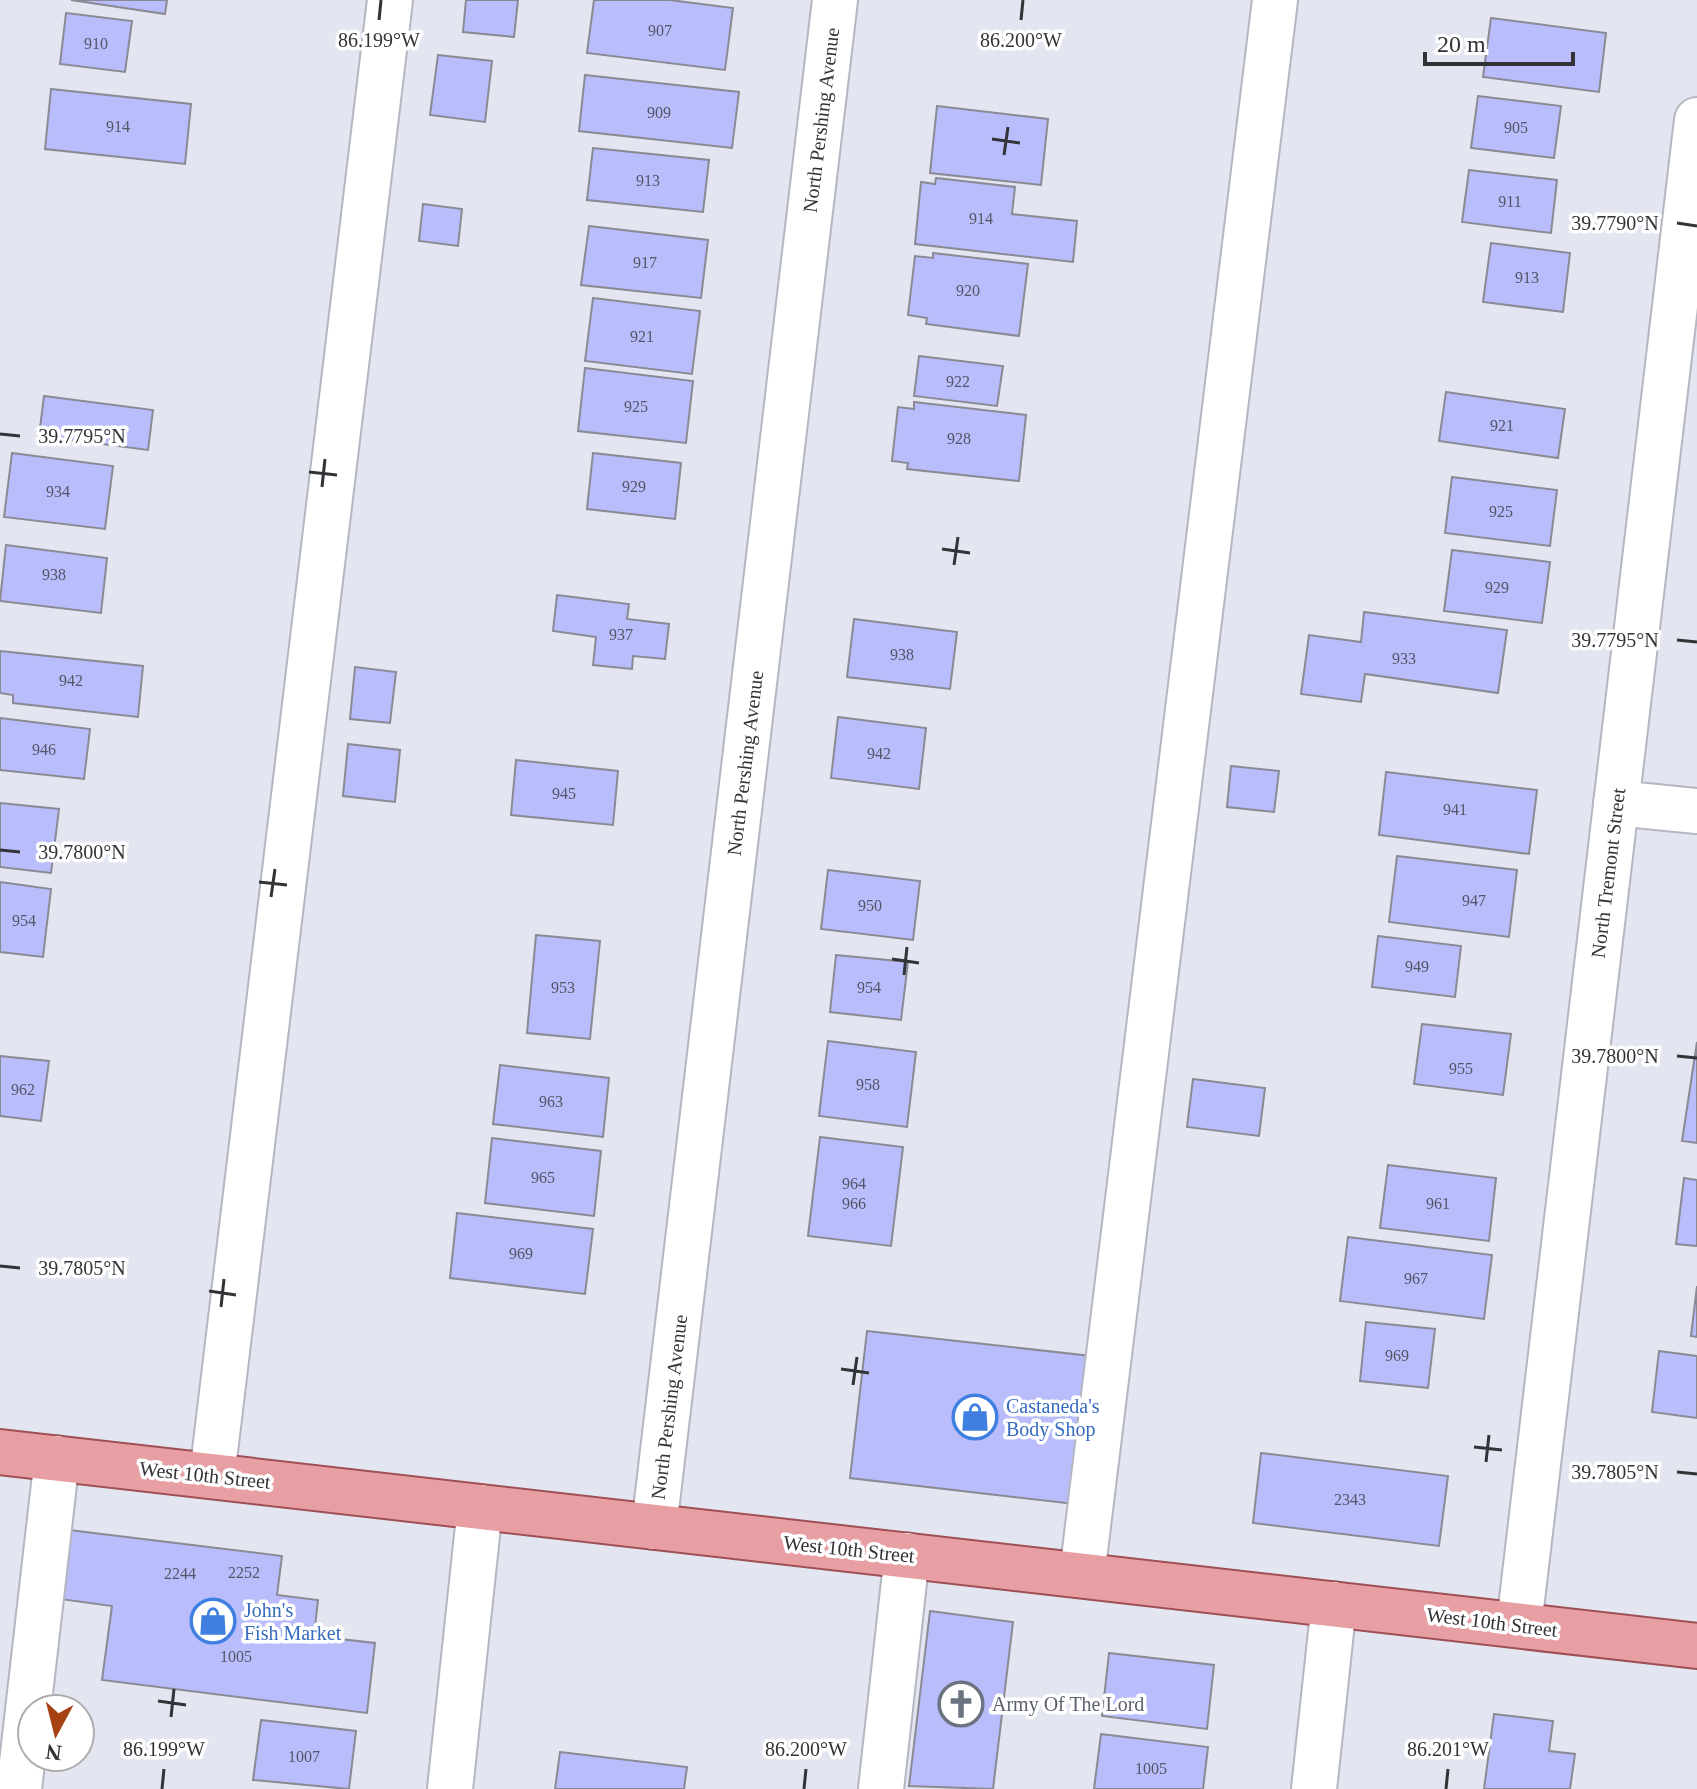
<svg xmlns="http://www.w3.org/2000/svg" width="1697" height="1789" font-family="'Times New Roman',serif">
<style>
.building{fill:#b9bdfb;stroke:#898a94;stroke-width:2}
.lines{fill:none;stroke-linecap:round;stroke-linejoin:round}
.minor-casing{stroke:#b4b6c1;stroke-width:48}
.major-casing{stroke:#9f5055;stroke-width:48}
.minor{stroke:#fff;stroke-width:44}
.major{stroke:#e89fa3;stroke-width:44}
.ticks{fill:none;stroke:#323337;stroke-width:3}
.labels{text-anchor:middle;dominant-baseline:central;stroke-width:7;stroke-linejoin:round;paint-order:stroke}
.number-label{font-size:16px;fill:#545668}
.street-label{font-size:20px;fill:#323337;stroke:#fff}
.shop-label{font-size:20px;fill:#366cbe;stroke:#fff;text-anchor:start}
.worship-label{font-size:20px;fill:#5b616d;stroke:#fff;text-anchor:start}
.ticks-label{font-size:20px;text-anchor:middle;fill:#323337;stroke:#fff;stroke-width:7;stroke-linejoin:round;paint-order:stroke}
</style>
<rect width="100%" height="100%" fill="#e3e5f0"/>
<g class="building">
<path d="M 71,0 L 167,0 L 165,14 Z"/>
<path d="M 466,0 L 518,0 L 514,37 L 463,32 Z"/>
<path d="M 594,0 L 670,0 L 733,8 L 725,70 L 587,53 Z"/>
<path d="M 66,13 L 132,21 L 125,72 L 60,64 Z"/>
<path d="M 1491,18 L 1606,33 L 1599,92 L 1483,77 Z"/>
<path d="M 438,55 L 492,61 L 485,122 L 430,115 Z"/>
<path d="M 585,75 L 739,92 L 732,148 L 579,131 Z"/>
<path d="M 51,89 L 191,104 L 185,164 L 45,149 Z"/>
<path d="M 1478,96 L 1561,106 L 1554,158 L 1471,148 Z"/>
<path d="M 937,106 L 1048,119 L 1041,185 L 930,173 Z"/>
<path d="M 593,148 L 709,160 L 703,212 L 587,200 Z"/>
<path d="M 1469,170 L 1557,180 L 1551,233 L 1462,222 Z"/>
<path d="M 936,178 L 1015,187 L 1012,214 L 1077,221 L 1073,262 L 915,244 L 921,182 L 935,184 Z"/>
<path d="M 423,204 L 462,209 L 458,246 L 419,241 Z"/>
<path d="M 589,226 L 708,240 L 701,298 L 581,285 Z"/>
<path d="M 1491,243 L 1570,253 L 1563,312 L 1483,302 Z"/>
<path d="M 933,253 L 1028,264 L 1019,336 L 926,324 L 927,318 L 908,315 L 915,256 L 933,258 Z"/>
<path d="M 593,298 L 700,311 L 692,374 L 585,361 Z"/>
<path d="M 919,356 L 1003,366 L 997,406 L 914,396 Z"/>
<path d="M 585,368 L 693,381 L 686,443 L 578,431 Z"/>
<path d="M 1446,392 L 1565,409 L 1558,458 L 1439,441 Z"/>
<path d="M 44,396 L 153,410 L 148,450 L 39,436 Z"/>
<path d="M 914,402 L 1026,415 L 1019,481 L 907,469 L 908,463 L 892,461 L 898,407 L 914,409 Z"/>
<path d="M 12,453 L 113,466 L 105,529 L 4,517 Z"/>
<path d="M 593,453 L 681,463 L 675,519 L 587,509 Z"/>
<path d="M 1452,477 L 1557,490 L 1550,546 L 1445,533 Z"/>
<path d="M 6,545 L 107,558 L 101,613 L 0,601 Z"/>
<path d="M 1452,550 L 1550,562 L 1542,623 L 1444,611 Z"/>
<path d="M 557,595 L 629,604 L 627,619 L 669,624 L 665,659 L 633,656 L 632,669 L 593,665 L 596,637 L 553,631 Z"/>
<path d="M 1364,612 L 1507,630 L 1498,693 L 1365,674 L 1361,702 L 1301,694 L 1309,635 L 1361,642 Z"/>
<path d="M 854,619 L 957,632 L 950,689 L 847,677 Z"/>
<path d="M 0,651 L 143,666 L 138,717 L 13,703 L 13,695 L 0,693 Z"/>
<path d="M 355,667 L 396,672 L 390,723 L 350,719 Z"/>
<path d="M 838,717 L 926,728 L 919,789 L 831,778 Z"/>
<path d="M 0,718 L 90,729 L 84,779 L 0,770 Z"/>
<path d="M 348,744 L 400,750 L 395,802 L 343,796 Z"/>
<path d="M 516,760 L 618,771 L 613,825 L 511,815 Z"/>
<path d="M 1231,766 L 1279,771 L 1274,812 L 1227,807 Z"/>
<path d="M 1386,772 L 1537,790 L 1529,854 L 1379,835 Z"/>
<path d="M 0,803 L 59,809 L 51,873 L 0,867 Z"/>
<path d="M 1397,856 L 1517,870 L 1509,937 L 1389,922 Z"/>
<path d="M 828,870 L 920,881 L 913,940 L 821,929 Z"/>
<path d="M 0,882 L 51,889 L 43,957 L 0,952 Z"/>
<path d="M 536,935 L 600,941 L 590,1039 L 527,1033 Z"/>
<path d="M 1378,936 L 1461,946 L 1455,997 L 1372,987 Z"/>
<path d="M 836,955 L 908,962 L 901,1020 L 830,1012 Z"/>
<path d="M 1422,1024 L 1511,1034 L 1503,1095 L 1414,1084 Z"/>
<path d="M 828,1041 L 916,1052 L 907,1127 L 819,1116 Z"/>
<path d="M 1697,1042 L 1697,1143 L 1682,1141 Z"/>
<path d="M 0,1056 L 49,1061 L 41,1121 L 0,1116 Z"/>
<path d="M 500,1065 L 609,1078 L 603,1137 L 493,1124 Z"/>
<path d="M 1193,1079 L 1265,1088 L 1259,1136 L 1187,1127 Z"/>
<path d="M 820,1137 L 903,1147 L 891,1246 L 808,1236 Z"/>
<path d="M 492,1138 L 601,1151 L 594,1216 L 485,1203 Z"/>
<path d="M 1388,1165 L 1496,1178 L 1489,1241 L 1380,1228 Z"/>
<path d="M 1684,1178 L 1697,1180 L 1697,1246 L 1676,1244 Z"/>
<path d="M 457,1213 L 593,1229 L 585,1294 L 450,1278 Z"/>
<path d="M 1348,1237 L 1492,1255 L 1484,1319 L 1340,1301 Z"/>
<path d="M 1697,1286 L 1697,1337 L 1691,1336 Z"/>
<path d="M 1366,1322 L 1435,1329 L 1428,1388 L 1360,1381 Z"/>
<path d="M 867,1331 L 1100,1357 L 1083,1505 L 850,1478 Z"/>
<path d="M 1659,1351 L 1697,1356 L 1697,1418 L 1652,1412 Z"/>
<path d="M 1261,1453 L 1448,1476 L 1439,1546 L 1253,1523 Z"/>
<path d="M 69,1530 L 282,1556 L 277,1595 L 318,1600 L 314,1636 L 375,1643 L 367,1713 L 102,1680 L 112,1606 L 60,1599 Z"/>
<path d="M 930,1611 L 1013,1622 L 993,1789 L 909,1786 Z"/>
<path d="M 1109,1653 L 1214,1665 L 1207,1729 L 1102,1716 Z"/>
<path d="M 1494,1714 L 1553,1721 L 1549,1751 L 1575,1754 L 1570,1789 L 1484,1789 Z"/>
<path d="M 261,1720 L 356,1731 L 349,1789 L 253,1780 Z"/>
<path d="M 1101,1734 L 1208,1747 L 1203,1789 L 1094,1789 Z"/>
<path d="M 560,1752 L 687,1767 L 684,1789 L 555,1789 Z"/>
</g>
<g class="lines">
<g class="minor-casing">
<g id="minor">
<path d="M 1616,803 L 1697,811"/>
<path d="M 212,1476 L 390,0"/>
<path d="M 654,1527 L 835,0"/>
<path d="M 1082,1575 L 1275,0"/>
<path d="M 1519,1625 L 1697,120"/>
<path d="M 19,1789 L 57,1458"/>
<path d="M 450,1789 L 480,1507"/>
<path d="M 881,1789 L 907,1555"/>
<path d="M 1314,1789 L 1334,1604"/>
</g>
</g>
<g class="major-casing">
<path id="major" d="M 0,1452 L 1697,1646"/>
</g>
<use href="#minor" class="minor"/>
<use href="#major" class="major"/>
</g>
<path class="ticks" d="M 379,20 L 381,0M 1021,20 L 1023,0M 992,139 L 1020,143M 1004,155 L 1008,127M 1677,223 L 1697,226M 0,434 L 20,436M 309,472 L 337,475M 322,487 L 325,459M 942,549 L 970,553M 954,565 L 958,537M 1677,640 L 1697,642M 0,850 L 20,852M 259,882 L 287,885M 271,897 L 275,869M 892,959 L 919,963M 904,975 L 907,947M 1677,1056 L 1697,1058M 0,1266 L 20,1268M 209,1291 L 236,1295M 221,1307 L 224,1279M 841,1369 L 869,1373M 853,1385 L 857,1357M 1474,1447 L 1502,1450M 1486,1462 L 1489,1435M 1677,1472 L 1697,1474M 158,1701 L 186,1705M 171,1717 L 174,1689M 162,1789 L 164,1769M 804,1789 L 806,1769M 1446,1789 L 1448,1769"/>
<defs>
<g id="shop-ring" transform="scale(2.3)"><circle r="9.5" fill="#fff" stroke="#3f7fe0" stroke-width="1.5"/><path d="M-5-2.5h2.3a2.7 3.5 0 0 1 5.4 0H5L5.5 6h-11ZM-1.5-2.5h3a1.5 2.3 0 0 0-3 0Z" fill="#3f7fe0"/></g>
<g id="church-ring" transform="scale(2.3)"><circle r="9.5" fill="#fff" stroke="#6b7280" stroke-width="1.5"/><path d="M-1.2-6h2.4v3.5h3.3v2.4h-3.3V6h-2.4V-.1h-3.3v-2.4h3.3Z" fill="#6b7280"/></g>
</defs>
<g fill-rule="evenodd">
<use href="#shop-ring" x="975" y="1417"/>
<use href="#shop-ring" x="213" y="1621"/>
<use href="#church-ring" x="961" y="1704"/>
</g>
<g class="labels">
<g class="number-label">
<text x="660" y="30">907</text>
<text x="96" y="43">910</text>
<text x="659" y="112">909</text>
<text x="118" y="126">914</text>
<text x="1516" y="127">905</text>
<text x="648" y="180">913</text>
<text x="1510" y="201">911</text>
<text x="981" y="218">914</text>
<text x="645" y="262">917</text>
<text x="1527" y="277">913</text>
<text x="968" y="290">920</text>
<text x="642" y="336">921</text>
<text x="958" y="381">922</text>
<text x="636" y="406">925</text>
<text x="1502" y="425">921</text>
<text x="959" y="438">928</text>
<text x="634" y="486">929</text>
<text x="58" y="491">934</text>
<text x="1501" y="511">925</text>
<text x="54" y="574">938</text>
<text x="1497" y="587">929</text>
<text x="621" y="634">937</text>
<text x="902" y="654">938</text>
<text x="1404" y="658">933</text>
<text x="71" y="680">942</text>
<text x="44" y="749">946</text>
<text x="879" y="753">942</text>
<text x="564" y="793">945</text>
<text x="1455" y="809">941</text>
<text x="1474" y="900">947</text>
<text x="870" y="905">950</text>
<text x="24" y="920">954</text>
<text x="1417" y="966">949</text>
<text x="563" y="987">953</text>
<text x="869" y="987">954</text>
<text x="1461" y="1068">955</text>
<text x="868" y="1084">958</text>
<text x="23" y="1089">962</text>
<text x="551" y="1101">963</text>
<text x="543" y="1177">965</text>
<text x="854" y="1183">964</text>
<text x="854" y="1203">966</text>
<text x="1438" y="1203">961</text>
<text x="521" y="1253">969</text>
<text x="1416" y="1278">967</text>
<text x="1397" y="1355">969</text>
<text x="1350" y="1499">2343</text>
<text x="244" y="1572">2252</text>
<text x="180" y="1573">2244</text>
<text x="236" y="1656">1005</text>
<text x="304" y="1756">1007</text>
<text x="1151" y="1768">1005</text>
</g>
<g class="street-label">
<text transform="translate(821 120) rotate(-83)">North Pershing Avenue</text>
<text transform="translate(745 763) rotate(-83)">North Pershing Avenue</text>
<text transform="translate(1608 873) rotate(-83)">North Tremont Street</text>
<text transform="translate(669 1407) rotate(-83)">North Pershing Avenue</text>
<text transform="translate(205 1475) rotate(6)">West 10th Street</text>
<text transform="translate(849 1549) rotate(6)">West 10th Street</text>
<text transform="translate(1492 1622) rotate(7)">West 10th Street</text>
</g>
<g class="shop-label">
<text x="1006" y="1406">Castaneda's<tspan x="1006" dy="23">Body Shop</tspan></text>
<text x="244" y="1610">John's<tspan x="244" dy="23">Fish Market</tspan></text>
</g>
<g class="worship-label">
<text x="992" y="1704">Army Of The Lord</text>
</g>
</g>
<g class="ticks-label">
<text x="379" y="47">86.199°W</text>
<text x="1021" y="47">86.200°W</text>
<text x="1615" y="230">39.7790°N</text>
<text x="82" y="443">39.7795°N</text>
<text x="1615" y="647">39.7795°N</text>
<text x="82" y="859">39.7800°N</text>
<text x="1615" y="1063">39.7800°N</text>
<text x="82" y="1275">39.7805°N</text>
<text x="1615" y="1479">39.7805°N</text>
<text x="164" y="1756">86.199°W</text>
<text x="806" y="1756">86.200°W</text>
<text x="1448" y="1756">86.201°W</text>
</g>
<g transform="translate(56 1733) rotate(187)"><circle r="38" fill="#ffffff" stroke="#adadaf" stroke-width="2"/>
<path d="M0-6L14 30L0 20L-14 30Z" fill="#a64211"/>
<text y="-12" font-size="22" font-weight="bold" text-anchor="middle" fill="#323337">N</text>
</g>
<path d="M1425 52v12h148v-12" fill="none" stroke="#323337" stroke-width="4"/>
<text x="1437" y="52" font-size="24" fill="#323337" stroke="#ffffff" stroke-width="6" paint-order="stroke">20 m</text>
</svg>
